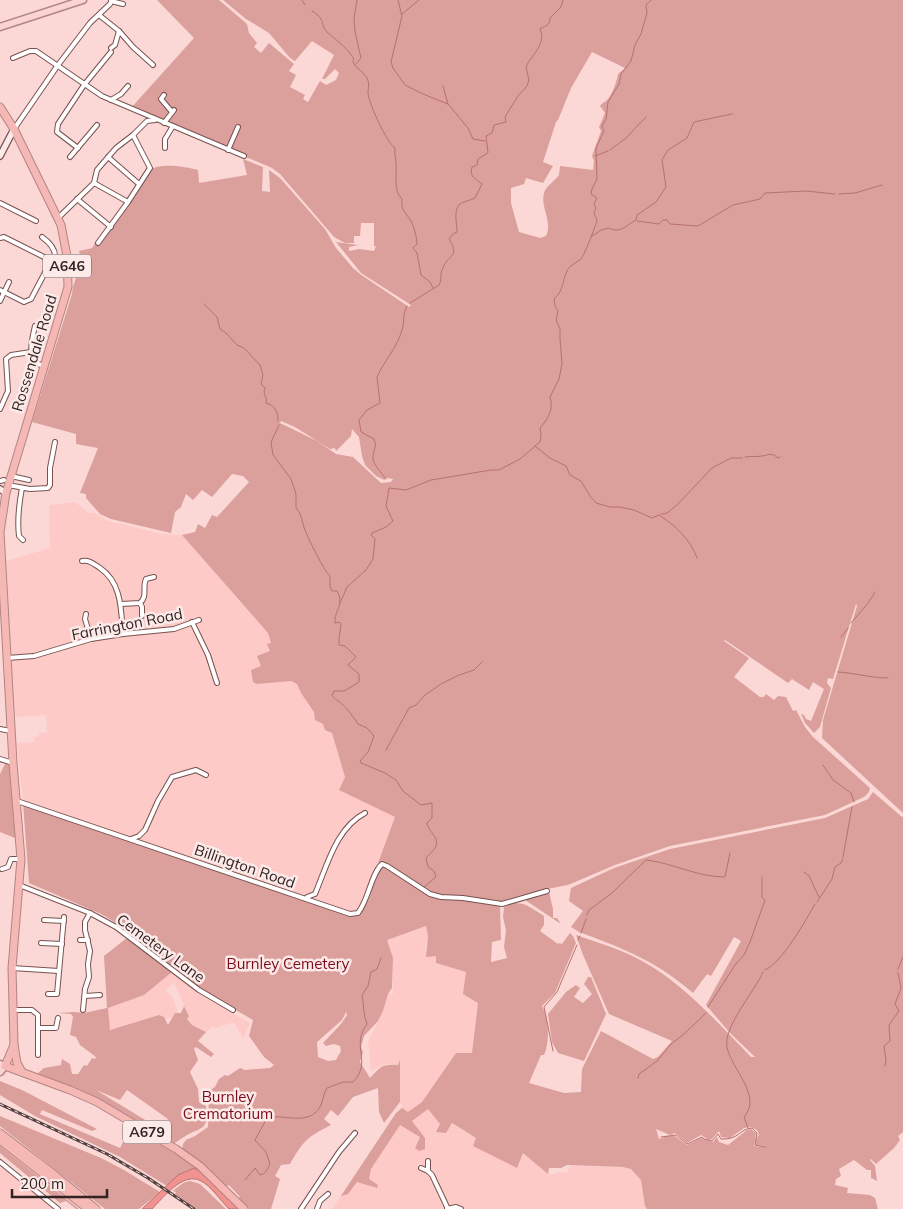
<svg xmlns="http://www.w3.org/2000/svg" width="903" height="1209" font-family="Mulish,sans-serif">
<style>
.built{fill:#fecac7}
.green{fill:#db9f9c;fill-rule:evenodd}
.water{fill:#f09390;stroke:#b7716f}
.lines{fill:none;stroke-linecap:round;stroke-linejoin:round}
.stream{stroke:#b7716f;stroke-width:1}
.street-casing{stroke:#775250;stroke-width:6}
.secondary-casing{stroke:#775250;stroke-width:8}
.primary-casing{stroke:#b28482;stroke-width:9}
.highway-casing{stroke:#b28482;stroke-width:9}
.street{stroke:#fff;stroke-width:4}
.secondary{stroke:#fceae9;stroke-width:5.5}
.primary{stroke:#fad4d3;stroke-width:6}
.highway{stroke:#f6b8b5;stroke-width:7}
.rail-casing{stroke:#523f3e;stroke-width:3}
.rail{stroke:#fceae9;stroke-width:1;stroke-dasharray:4;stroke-linecap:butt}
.labels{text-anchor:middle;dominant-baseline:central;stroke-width:5;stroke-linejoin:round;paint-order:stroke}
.shield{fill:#fceae9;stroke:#6f5f5e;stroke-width:1}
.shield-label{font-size:14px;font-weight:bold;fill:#332322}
.street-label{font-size:15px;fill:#332322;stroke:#fceae9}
.park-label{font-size:15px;fill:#7c0a1a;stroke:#fceae9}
</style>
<rect width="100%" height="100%" fill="#fbd8d6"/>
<g class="built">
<path d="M 75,502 L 89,513 L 95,513 L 108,521 L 126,525 L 161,534 L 182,535 L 280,647 L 284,681 L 291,681 L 297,684 L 301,693 L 323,724 L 325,730 L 332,733 L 345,777 L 339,790 L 395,817 L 364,902 L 356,912 L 350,914 L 23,803 L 17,743 L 34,742 L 34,737 L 39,736 L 39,733 L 47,732 L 46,715 L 15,717 L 6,561 L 50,548 L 49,505 Z"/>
<path d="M 427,926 L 428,936 L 425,951 L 437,956 L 436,963 L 467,972 L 478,1003 L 472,1054 L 451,1123 L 476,1138 L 473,1146 L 520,1163 L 523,1153 L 544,1169 L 546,1173 L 550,1174 L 555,1174 L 555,1172 L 567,1173 L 570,1166 L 624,1167 L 642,1170 L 645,1206 L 647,1209 L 332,1209 L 396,1113 L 403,1106 L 400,1102 L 398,1065 L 387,1064 L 371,1070 L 368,1042 L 383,1011 L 388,994 L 393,994 L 393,958 L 386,940 Z"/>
<path d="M 172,972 L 204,997 L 250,1023 L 243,1038 L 234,1022 L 216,1028 L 213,1026 L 206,1032 L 192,1025 L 187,1019 L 189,1016 L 174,982 L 165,991 L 172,996 L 179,1015 L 165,1019 L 159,1015 L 110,1030 L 107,1008 L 144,995 Z"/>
<path d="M 2,1167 L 10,1172 L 53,1209 L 0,1209 L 0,1169 Z"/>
</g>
<g class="green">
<path d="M 157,0 L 219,0 L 247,24 L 249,33 L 257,43 L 254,47 L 261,53 L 269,43 L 294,64 L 289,71 L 296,75 L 290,87 L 305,95 L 303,99 L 308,102 L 320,81 L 326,85 L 336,80 L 339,73 L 335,69 L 325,79 L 322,79 L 334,55 L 312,41 L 295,61 L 290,58 L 269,33 L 246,19 L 223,0 L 903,0 L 903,813 L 822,738 L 823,720 L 857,606 L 856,604 L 833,679 L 828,678 L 827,683 L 831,688 L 820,727 L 814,733 L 805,723 L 801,714 L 804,715 L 806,719 L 811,721 L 824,689 L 813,682 L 809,690 L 792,679 L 788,683 L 725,640 L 724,641 L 749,658 L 734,677 L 760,697 L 764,697 L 766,694 L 774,700 L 778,696 L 786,697 L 793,711 L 796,710 L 805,727 L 813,737 L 870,788 L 869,792 L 864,797 L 825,815 L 670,846 L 615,865 L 568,885 L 547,889 L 509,901 L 499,902 L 440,896 L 430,892 L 391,866 L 384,863 L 378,863 L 395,817 L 339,790 L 345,777 L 332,733 L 325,730 L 323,724 L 315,720 L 314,712 L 301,693 L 297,684 L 291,681 L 257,684 L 253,682 L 251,670 L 261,666 L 257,656 L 270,651 L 267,644 L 271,643 L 268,633 L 182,535 L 195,532 L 198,524 L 205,528 L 212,515 L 217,517 L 249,482 L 243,476 L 232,474 L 212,497 L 202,490 L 193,500 L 186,494 L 181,507 L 175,512 L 171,533 L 111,519 L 100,514 L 86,498 L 86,494 L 80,493 L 98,448 L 76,444 L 76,434 L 32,422 L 72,294 C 73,278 84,268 79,251 L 92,248 C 102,233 113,218 124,204 C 132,195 136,184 143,175 C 154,161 183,166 198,170 L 199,183 L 247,175 L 243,159 L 263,167 L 262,191 L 270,192 L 269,170 L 280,178 L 325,229 L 336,248 L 353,268 L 360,274 L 409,307 L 411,305 L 361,273 L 336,242 L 358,245 L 349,247 L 349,251 L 359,249 L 374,251 L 376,246 L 374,246 L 374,223 L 361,223 L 360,236 L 354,236 L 354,243 L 345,243 L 334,237 L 280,174 L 272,168 L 131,108 L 194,38 ZM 592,52 L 625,68 L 618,74 C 617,81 612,96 606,101 C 604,102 601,104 600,106 L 605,113 L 599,127 L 601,131 L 592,156 L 594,161 L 593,170 L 560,166 L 559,175 C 554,182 546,186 544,193 C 540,207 553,222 546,236 L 540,238 L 519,232 L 511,203 L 511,188 L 524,184 L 526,178 L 543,183 L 553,166 L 543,162 L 556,122 L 558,120 L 571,88 ZM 281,421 L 295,427 L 330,449 L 335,448 L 336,451 L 351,436 L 352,429 L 359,437 L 362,456 L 365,465 L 376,476 L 384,480 L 387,478 L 393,479 L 391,482 L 381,483 L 353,457 L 336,454 L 317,441 L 280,423 Z"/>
<path d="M 5,764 L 10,764 L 15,838 L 0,832 L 0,774 Z"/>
<path d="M 873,792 L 902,817 L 903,816 L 903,1132 L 898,1136 L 900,1140 L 894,1148 L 876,1164 L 871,1159 L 870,1160 L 875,1166 L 877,1181 L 871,1178 L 871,1170 L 867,1170 L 854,1160 L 839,1169 L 841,1176 L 836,1179 L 835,1185 L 848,1188 L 847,1193 L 870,1195 L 875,1198 L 878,1209 L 647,1209 L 645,1206 L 641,1180 L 631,1169 L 623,1167 L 567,1165 L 561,1168 L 549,1168 L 548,1174 L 523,1153 L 517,1168 L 473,1146 L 476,1138 L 452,1123 L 446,1133 L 436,1132 L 440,1124 L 428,1109 L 412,1121 L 425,1138 L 425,1149 L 419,1151 L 415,1148 L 420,1137 L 400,1125 L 371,1169 L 369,1179 L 378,1185 L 377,1188 L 357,1182 L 348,1194 L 341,1196 L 396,1113 L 402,1108 L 408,1112 L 422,1102 L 456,1053 L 472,1053 L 478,1003 L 463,994 L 466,972 L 436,963 L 436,956 L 426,957 L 428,936 L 426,926 L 387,940 L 393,958 L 392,988 L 388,994 L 383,1011 L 378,1021 L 364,1036 L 361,1047 L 363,1052 L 360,1062 L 370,1078 C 381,1067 381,1064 398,1065 L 400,1060 L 400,1102 L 384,1123 L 379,1112 L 378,1088 L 353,1097 L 338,1116 L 331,1110 L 324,1119 L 331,1125 C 307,1137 303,1141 290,1164 L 281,1165 L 275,1176 L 280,1179 L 271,1209 L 246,1209 L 237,1200 L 240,1197 L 229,1185 L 225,1188 L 182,1151 L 183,1144 L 186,1140 L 195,1136 L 208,1127 L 209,1091 L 215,1087 L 219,1079 L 225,1075 L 228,1076 L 240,1068 L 245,1070 L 270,1068 L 274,1065 L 264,1057 L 249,1036 L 253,1020 L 203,991 L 128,930 L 101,914 L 29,883 L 23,803 L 356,916 C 370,907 373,885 378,869 L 384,867 L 428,895 L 437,899 L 461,899 L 500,906 L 501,940 L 492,942 L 491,962 L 507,958 L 504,947 L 506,930 L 503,917 L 504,907 C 521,898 529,907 544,916 L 544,925 L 540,931 L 558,944 L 559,943 L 562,944 L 570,933 L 573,936 L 576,943 L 555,993 L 542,1006 C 549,1019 550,1041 544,1055 L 541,1055 L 529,1083 L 564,1093 L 581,1092 L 582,1069 L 601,1031 L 653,1059 L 658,1057 L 672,1041 L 609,1014 L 583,955 L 576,935 C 599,943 623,950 644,962 C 686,986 718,1023 751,1057 L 755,1057 L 730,1033 L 706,1005 L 741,941 L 734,937 L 711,976 L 707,974 L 693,993 C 658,962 623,948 579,932 L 571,927 L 583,911 L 569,901 L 571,888 L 614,868 L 670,849 L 825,818 L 868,799 ZM 346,1012 L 347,1015 L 341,1024 L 323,1043 L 326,1046 L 334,1044 L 340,1046 L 341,1051 L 336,1060 L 328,1061 L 318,1057 L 317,1042 L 342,1020 ZM 751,1127 L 757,1130 L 759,1135 L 756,1139 L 755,1145 L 765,1146 L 765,1147 L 754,1146 L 756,1133 L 751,1129 L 747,1130 L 728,1145 L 719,1142 L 717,1137 L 713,1142 L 701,1138 L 687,1145 L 675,1136 L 667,1136 L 659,1139 L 656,1129 L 670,1135 L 675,1133 L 687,1143 L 701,1135 L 709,1140 L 712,1139 L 719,1131 L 721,1137 L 730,1138 L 744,1128 Z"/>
<path d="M 546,892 L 549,892 L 553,909 L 553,918 L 557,918 L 561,924 L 525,900 Z"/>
<path d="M 128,937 L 172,972 L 144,995 L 108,1008 L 110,1030 L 159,1015 L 164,1017 L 168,1025 L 175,1013 L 181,1013 L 184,1006 L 189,1016 L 187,1019 L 192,1025 L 206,1032 L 198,1041 L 214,1054 L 211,1057 L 196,1047 L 194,1049 L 198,1060 L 190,1072 L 198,1089 L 199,1102 L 206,1106 C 208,1130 204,1126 187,1135 C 182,1138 178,1141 173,1144 L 92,1096 L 37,1074 L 44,1068 L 61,1065 L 62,1059 L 70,1064 L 72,1074 L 78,1074 L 84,1065 L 87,1066 L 92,1058 L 95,1059 L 96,1057 L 80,1045 L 76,1037 L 70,1035 L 73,1017 L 71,1014 L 58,1013 L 74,1012 L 84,1013 L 107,1008 L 104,956 ZM 96,1090 L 120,1100 L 127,1090 L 168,1119 L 160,1129 Z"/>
<path d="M 588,977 L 591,977 L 606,1014 L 584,1061 L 558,1053 L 552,1042 L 548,1014 L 566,992 L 576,985 L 580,988 L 574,997 L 583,1003 L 592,994 L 584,984 Z"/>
<path d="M 0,1081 L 22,1090 L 97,1129 L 92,1131 L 42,1110 L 40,1114 L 120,1148 L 131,1127 L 186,1160 L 197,1169 C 185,1168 175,1178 167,1186 L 120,1157 L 35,1116 L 0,1095 Z"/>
<path d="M 0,1116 L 101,1158 L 124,1170 L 160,1192 L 139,1209 L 105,1209 L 0,1126 Z"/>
<path d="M 0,1146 L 79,1209 L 76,1209 L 66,1201 L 60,1203 L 0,1153 Z"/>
<path d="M 190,1181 L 200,1184 L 226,1209 L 195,1209 L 175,1194 L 176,1192 L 173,1191 C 179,1186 183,1182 190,1181 Z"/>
</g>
<path class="water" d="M 194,1168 L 203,1173 L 239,1209 L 229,1209 C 220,1200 211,1186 201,1181 C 183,1171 163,1198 152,1209 L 142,1209 L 178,1175 Z"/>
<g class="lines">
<g class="stream">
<path d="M 302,0 L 305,5"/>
<path d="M 398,0 L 402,16 L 391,62 L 393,68 L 405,85 L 423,94 L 448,104 L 468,128 L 473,139 L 485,141"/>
<path d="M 312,11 C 326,19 320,25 327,32 C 335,39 346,47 352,56 C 356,62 351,58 354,64 C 357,69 364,72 367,78 C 370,84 368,88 368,93 C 369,104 387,143 395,148 C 394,154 396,158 396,164 C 397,175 393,191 402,199 C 401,212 405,211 411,221 C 414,226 417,239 417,244 L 413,248 L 417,253 L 421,275 L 430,282 L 433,288"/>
<path d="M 402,14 L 419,0"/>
<path d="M 356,64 L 361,58 L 355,32 L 354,18 L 357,0"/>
<path d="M 443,86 L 448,104"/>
<path d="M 610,150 L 626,138 L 646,117"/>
<path d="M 595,156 L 608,151"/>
<path d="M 839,194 L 855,193 L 882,185"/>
<path d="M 637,221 L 659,224 L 663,220 L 667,220 L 670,224 L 698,226 L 733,205 L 760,199 L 765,193 L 806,191 L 835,194"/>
<path d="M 591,237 L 601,230 L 609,228 C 620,234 627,225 636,220 L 637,215 L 656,202 L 666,187 L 662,160 L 668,150 L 687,138 L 694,122 L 732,114"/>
<path d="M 410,303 L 439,285 C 442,280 440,275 442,270 C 447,254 461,258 449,239 L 453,234 L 457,232 C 457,224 453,210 460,204 C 463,202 471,200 475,198 L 482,184 C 476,179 469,177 472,167 L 477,165 L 478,159 L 488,153 L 486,136 L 492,133 L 494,125 L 506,122 L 505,117 L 518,96 L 527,86 L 529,80 L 526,67 C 531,55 547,44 540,29 C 546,25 550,26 550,18 L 561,7 L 563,0"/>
<path d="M 204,304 L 217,317 L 220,329 L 226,333 L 237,345 L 244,348 L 260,365 L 263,375 L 261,384 L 265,388 C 262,395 268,397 266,403 C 275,406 278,411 278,421"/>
<path d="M 279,425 L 271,442 L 273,455 L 291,479 L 296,494 L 296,508 C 302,514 302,523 305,530 C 308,538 324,571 330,576 L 330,586 L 332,591 L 337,591 C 345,605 334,610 335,623 L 339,622 L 341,624 L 339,639 L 339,645 L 345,646 L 356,657 L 348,665 L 359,674 L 359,682 L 344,691 L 334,691 L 332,695 C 335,700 338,700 342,704 C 345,706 356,720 358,724 L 367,728 L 374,736 L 368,752 L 360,761 L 361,763 L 385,773 L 396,780 L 403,791 L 421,805 L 432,803 L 432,818 L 427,823 C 428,832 441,838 435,848 C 433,851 429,854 426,858 L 428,867 L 434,871 L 436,877 L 424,887"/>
<path d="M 535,446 L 550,458 L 566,466 L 570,475 L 581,481 L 590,496 L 596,503 L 610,507 L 620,507 L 634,510 L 652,518 L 659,515 C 675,525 691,540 697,558"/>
<path d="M 745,457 C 752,456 756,457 762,456 C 769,455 771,452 778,458 L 780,457"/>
<path d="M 386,479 C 382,473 372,464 373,456 C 374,448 377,447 374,439 L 361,432 L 359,420 L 367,410 L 380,403 L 377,377 C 384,361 397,348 402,330 C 405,321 402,316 407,306"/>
<path d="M 661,514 L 667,513 L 677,505 L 712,468 L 731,458 L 742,458"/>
<path d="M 340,603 L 347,587 L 366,570 L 373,559 L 375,539 L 371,535 L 372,533 L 386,527 L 393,521 L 386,506 L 389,488 L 406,490 L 431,480 L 491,470 L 499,470 L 520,459 L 540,442 L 541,435 L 540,428 C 548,419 554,409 550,397 L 559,379 L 562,364 L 560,339 L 560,329 L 556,320 L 558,311 L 555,306 L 554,299 C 564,290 562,282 567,271 C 569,266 576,263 581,259 C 584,256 597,223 597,220 C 596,217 594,215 594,213 L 596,208 L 594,204 L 597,198 L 591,194 L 592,189 L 597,179 L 596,148 L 604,131 L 602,126 L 606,119 L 608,102 L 619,84 L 621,74 L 631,61 L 635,45 L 641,34 L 647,13 L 646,5 L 651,0"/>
<path d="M 851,623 C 860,612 868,605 875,592"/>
<path d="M 841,637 L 848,628"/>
<path d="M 838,672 C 855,673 871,678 888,678"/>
<path d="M 386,750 L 409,708 L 416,705 L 425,695 L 441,684 L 459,675 L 474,670 L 482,662"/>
<path d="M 823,765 L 833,780 L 851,793 L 854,802"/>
<path d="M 843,857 L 852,807"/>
<path d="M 804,872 L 809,876 L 819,897"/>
<path d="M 817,902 L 832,879 L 835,867 L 841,863 L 843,859"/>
<path d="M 587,915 L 589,910 L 612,893 L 646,860 C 673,863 697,877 725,877 L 730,853"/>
<path d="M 581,933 L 586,919"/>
<path d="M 578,940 L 580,936"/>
<path d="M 898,969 L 903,957"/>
<path d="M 765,970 C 782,963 806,920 815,904"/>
<path d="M 708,1007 L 735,965 L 744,955 L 750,942 L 765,900 L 762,897 L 762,877"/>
<path d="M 553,1051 L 544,1007 L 557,992 L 577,945"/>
<path d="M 885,1066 L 886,1061 L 884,1046 L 890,1041 L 889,1025 L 899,1011 L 895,1004 L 901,988 L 898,973"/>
<path d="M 638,1078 L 639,1074 L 657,1061 L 671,1044 L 684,1034 L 706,1013"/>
<path d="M 748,1128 L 744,1117 C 763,1096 731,1069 727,1047 C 723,1027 755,991 763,972"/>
<path d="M 661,1137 L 676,1135 L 687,1144 L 702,1137 L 704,1139 L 712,1141 L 718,1134 L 721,1139 C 739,1140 739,1129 752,1128 L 757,1133 L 755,1145 L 765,1147"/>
<path d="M 245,1180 L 255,1168 L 260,1175 C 266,1174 268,1168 270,1164 L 266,1152 L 255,1140 L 267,1118 C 284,1113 308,1127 320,1107 C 323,1102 323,1094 327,1088 L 343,1082 L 353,1082 C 373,1061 350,1047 367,1024 C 363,1014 364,1005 362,995 L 368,986 L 371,972 L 377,969 L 381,958"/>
</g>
<g class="street-casing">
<g id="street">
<path d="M 111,1 L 123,4"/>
<path d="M 99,15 L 119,31 L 133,47 L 153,65"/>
<path d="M 91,22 L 110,4 L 112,0"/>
<path d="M 111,48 L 115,45 L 119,31"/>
<path d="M 13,58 L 30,51 L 36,51 L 102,96 L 244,156"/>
<path d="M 164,95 L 161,99 L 172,112"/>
<path d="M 111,100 L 121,94 L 128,86"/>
<path d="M 164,123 L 174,110"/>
<path d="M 14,129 L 58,65 L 90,23"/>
<path d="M 78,148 L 57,132 L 58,124 L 84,85 L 111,52"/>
<path d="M 165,148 L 165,139 L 173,126"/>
<path d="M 228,150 L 238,127"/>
<path d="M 70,157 L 97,125"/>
<path d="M 108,157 L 139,184"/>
<path d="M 94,183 L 128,202"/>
<path d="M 77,199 L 111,227"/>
<path d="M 0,203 L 36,221"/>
<path d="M 58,218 L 94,183 L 97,170 L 116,148 L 133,135 L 147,121 L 155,120"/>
<path d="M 42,237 C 49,242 56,249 55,258 L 50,261"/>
<path d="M 0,238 L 4,237 L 48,259 L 50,263 L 31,299 L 24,302 L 0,290"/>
<path d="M 98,243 L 128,202 L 150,168 L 133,135"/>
<path d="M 0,301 L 9,282"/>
<path d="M 35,326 C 32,339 29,350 34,363 L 45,366"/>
<path d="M 0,409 L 8,391 L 6,359 L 11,355 L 31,352"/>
<path d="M 11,476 L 29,480"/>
<path d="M 0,481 L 4,480"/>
<path d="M 8,485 L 30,489 L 48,488 L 50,485 L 50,468 L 55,442"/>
<path d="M 22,488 C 19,504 17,520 19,536 L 23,540"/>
<path d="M 82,561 C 90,560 94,564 100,568 C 122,583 121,610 123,634"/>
<path d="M 140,603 L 142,607 L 142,616"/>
<path d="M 121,604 L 140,603 C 148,596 142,587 146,579 L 154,577"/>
<path d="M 86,614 L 85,619 L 91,639"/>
<path d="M 192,622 L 208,655 L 217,683"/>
<path d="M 7,658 L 34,656 L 91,639 L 123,634 L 174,629 L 199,620"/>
<path d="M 0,729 L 11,731"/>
<path d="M 0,759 L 13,763"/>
<path d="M 17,801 L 350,914 L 358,913 C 369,899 371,874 382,864 L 387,866 L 430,894 L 441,897 L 463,898 L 502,904 L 547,891"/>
<path d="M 131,839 L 139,836 L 145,830 L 158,801 L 172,777 L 196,770 L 206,775"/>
<path d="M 2,869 L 8,867 L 11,859 L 21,859"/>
<path d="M 19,885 L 90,913 L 116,927 L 199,990 L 233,1010"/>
<path d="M 307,897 L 315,894 C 327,866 336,828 365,813"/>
<path d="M 44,920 L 64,921"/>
<path d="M 80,940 L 88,940"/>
<path d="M 41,943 L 62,944"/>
<path d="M 12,968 L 59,971"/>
<path d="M 48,994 L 57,994 L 64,917"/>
<path d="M 85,996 L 100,995"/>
<path d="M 13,1010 L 32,1010 L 38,1015 L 38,1055"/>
<path d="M 83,1010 L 85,989 L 89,977 L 88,964 L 90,951 L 85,930 L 85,922 L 90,913"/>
<path d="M 38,1028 L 56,1028 L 58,1018"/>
<path d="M 428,1161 L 428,1171 L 432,1175 L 448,1209"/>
<path d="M 0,1162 L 58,1209"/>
<path d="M 421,1168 L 428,1171"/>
<path d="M 301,1209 L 339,1152 L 355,1133"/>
<path d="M 317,1209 L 320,1201 L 328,1194"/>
<path d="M 447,1209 L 456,1207 L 461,1209"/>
</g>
</g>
<g class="secondary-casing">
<g id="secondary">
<path d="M 0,156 L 14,129"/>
<path d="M 0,489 L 6,493"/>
</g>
</g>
<g class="primary-casing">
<g id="primary">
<path d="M 0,27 L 83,0"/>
<path d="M 0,1064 L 5,1066 L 0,1072"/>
</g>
</g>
<g class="highway-casing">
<g id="highway">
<path d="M 0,107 L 14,129 L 61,225 L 67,256 L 68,287 L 6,493 L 0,532 L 13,763 L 21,859 L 12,968 L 14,1045 L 5,1066 L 70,1090 L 97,1102 L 176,1149 L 200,1166 L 244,1209"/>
<path d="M 14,1045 L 17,1063 L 22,1072"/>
<path d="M 0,1133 L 51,1172 L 96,1209"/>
<path d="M 0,1140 L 88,1209"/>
</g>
</g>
<use href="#street" class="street"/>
<use href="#secondary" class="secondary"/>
<use href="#primary" class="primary"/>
<use href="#highway" class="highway"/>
<g class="rail-casing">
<path id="rail" d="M 0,1104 L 107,1154 L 148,1178 L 194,1209"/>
</g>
<use href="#rail" class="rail"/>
</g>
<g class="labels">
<g class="shield">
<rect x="43" y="254.5" width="48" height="23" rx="4"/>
<rect x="123" y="1120.5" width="48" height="23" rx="4"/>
</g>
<g class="shield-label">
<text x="67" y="266">A646</text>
<text x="147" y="1132">A679</text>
</g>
<g class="street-label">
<text transform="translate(34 353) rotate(-73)">Rossendale Road</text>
<text transform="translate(127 624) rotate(-11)">Farrington Road</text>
<text transform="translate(245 866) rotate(19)">Billington Road</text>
<text transform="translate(161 948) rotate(36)">Cemetery Lane</text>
</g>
<g class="park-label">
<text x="288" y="963">Burnley Cemetery</text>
<text x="228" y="1096">Burnley<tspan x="228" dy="17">Crematorium</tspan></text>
</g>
</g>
<path d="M12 1189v8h95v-8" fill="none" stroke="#332322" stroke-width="2.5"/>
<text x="20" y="1189" font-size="15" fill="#332322" stroke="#fceae9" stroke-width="4" paint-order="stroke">200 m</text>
</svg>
